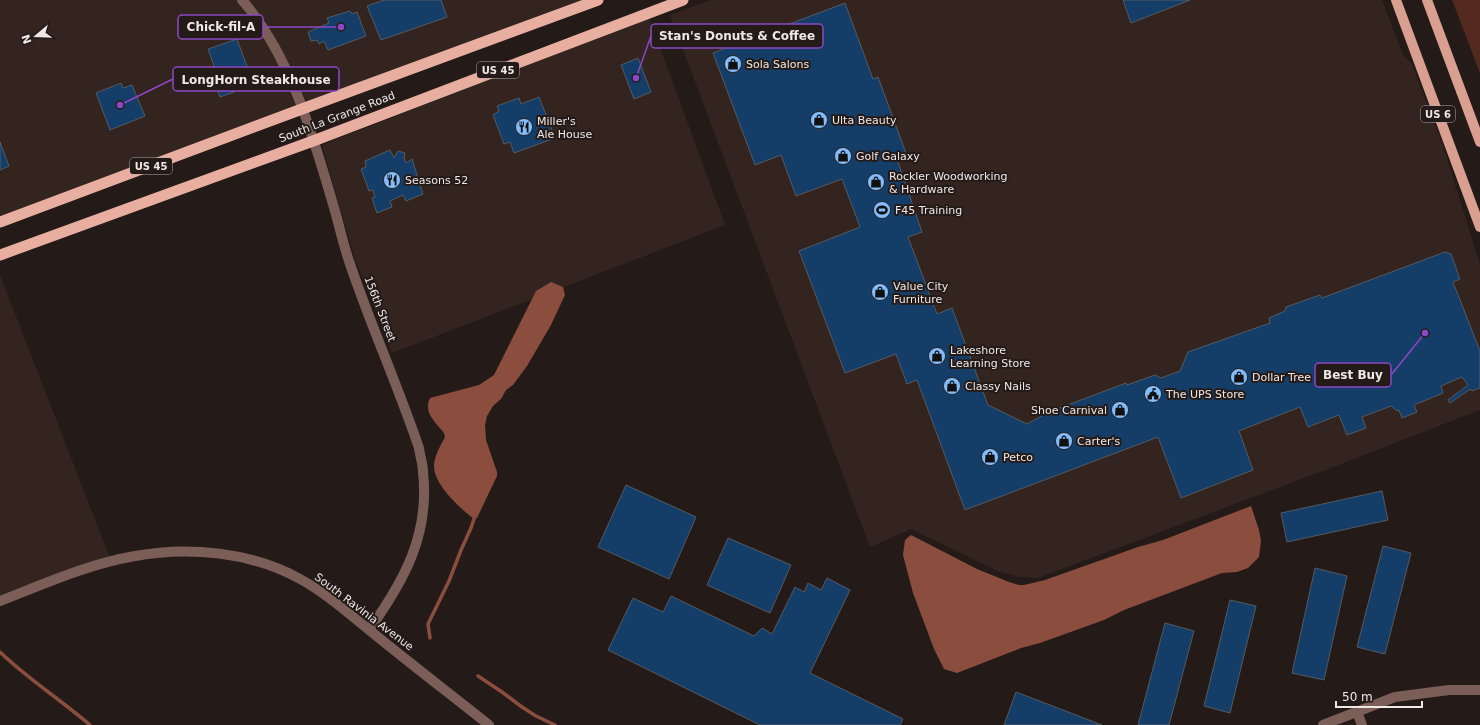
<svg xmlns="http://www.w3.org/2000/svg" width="1480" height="725" font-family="'DejaVu Sans',sans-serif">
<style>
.built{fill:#332420}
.green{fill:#542a20}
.water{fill:#8a4d3e}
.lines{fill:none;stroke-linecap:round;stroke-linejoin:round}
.stream{stroke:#8a4d3e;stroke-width:3.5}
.building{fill:#143e68;stroke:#545a62}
.minor{stroke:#7a5e57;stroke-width:10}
.tertiary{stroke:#7a5e57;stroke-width:10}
.primary{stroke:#d99f90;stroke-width:10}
.trunk{stroke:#e8aea0;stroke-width:11}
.labels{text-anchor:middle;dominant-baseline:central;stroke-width:4;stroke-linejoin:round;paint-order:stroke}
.shield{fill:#241b19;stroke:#b2aaa9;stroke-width:1}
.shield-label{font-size:10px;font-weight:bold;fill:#efe8e7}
.poi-label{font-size:11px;fill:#efe8e7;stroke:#241b19;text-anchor:start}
.street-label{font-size:11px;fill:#efe8e7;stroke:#241b19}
.leader{fill:none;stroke:#8c48c5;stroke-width:1.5}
.callout-dot{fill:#8c48c5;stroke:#241b19;stroke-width:1.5}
.callout{fill:#241b19;stroke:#8c48c5;stroke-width:1.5}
.callout-label{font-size:12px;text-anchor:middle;font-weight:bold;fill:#efe8e7}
</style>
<rect width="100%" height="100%" fill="#241b19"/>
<g class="built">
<path d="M 0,0 L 589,0 L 0,218 Z"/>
<path d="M 711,0 L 1382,0 L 1403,55 L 1412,64 L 1414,70 L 1443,146 L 1480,265 L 1480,410 L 1320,472 L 1038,578 L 1020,577 L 1000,572 L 911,529 L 870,547 L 670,15 Z"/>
<path d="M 649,17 L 725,225 L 392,353 L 355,259 L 322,145 Z"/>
<path d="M 0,275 L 110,558 L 0,597 Z"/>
</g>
<path class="green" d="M 1452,0 L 1480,0 L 1480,73 Z"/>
<g class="water">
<path d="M 551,282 L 563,287 L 565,295 L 551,325 L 527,366 L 513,385 L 506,390 L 501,399 L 493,406 L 487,416 L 485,425 L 486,440 L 497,472 L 497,476 L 477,518 L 474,519 C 460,508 434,485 434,466 C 434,456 441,445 445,437 L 444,433 C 435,422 423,412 430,398 L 479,385 L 494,375 L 536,291 Z"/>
<path d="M 1251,506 L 1259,530 L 1261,541 L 1259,557 L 1248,568 L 1237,572 L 1222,573 L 1124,610 L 1104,620 L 1040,643 L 1021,648 L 957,673 L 944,669 L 934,649 L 913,593 L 903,555 L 905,540 L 911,535 L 977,569 L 1009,582 L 1019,585 L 1024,585 L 1045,580 L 1138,547 L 1163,540 Z"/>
</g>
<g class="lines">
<g class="stream">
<path d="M 430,638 L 428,624 L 449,581 L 461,550 L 471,528 L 474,519"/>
<path d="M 0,652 C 28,679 61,700 90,725"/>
<path d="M 478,676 L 502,692 L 522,707 L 536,716 L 555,725"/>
</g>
</g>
<g class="building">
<path d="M 384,0 L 441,0 L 447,17 L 381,40 L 367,6 Z"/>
<path d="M 1123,0 L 1190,0 L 1131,23 Z"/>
<path d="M 845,3 L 873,79 L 878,77 L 906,153 L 902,154 L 903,157 L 897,159 L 922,232 L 908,237 L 937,314 L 952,308 L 988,405 L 1027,424 L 1049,412 L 1126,383 L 1127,385 L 1155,375 L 1161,378 L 1180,371 L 1188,352 L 1270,323 L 1269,318 L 1285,311 L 1286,307 L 1320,295 L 1322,298 L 1445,252 L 1451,254 L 1460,279 L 1453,282 L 1480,351 L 1480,388 L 1472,391 L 1470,389 L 1450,403 L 1448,400 L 1468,385 L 1462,377 L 1441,386 L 1443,393 L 1414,405 L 1417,412 L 1402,418 L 1399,410 L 1397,411 L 1391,406 L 1362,417 L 1366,428 L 1347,435 L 1339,415 L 1308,427 L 1300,407 L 1239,431 L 1253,470 L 1181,498 L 1158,437 L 965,510 L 917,380 L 907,384 L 896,354 L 845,373 L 799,251 L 860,227 L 842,179 L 796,196 L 781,155 L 755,165 L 713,53 Z"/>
<path d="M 350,11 L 352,14 L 357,12 L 366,36 L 328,50 L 324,41 L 319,44 L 317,40 L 311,41 L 308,32 L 329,23 L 327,18 Z"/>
<path d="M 237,39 L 248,69 L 251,68 L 255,81 L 233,88 L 234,92 L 220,97 L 212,75 L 217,74 L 208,49 Z"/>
<path d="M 638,58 L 651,92 L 634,99 L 621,65 Z"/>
<path d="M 121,83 L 123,88 L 132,85 L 145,116 L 110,130 L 96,93 Z"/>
<path d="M 539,97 L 555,138 L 514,153 L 510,142 L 504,144 L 493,115 L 499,111 L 497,106 L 519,98 L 521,104 Z"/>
<path d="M 0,142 L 9,166 L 0,170 Z"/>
<path d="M 390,150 L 394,158 L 398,151 L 405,153 L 404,158 L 406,163 L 412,159 L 423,194 L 406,201 L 403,195 L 390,201 L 392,207 L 377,213 L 372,198 L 375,197 L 373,190 L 369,191 L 361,169 L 366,167 L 365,161 Z"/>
<path d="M 626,485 L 696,517 L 669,579 L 598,547 Z"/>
<path d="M 1382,491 L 1388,520 L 1287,542 L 1281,513 Z"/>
<path d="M 728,538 L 791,565 L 770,613 L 707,585 Z"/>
<path d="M 1383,546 L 1411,553 L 1385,654 L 1357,647 Z"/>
<path d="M 1315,568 L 1347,576 L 1324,680 L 1292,673 Z"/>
<path d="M 827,578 L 850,590 L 810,673 L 903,719 L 900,725 L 760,725 L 608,650 L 633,598 L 663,612 L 671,596 L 754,636 L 762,628 L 772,634 L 795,587 L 804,592 L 808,583 L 821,590 Z"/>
<path d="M 1230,600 L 1256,606 L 1230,713 L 1204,706 Z"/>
<path d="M 1165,623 L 1194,631 L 1169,725 L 1138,725 Z"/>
<path d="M 1016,692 L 1102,725 L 1004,725 Z"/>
</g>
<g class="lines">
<path class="minor" d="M 1357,712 L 1362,725"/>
<g class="tertiary">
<path d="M 242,0 C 292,57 314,140 335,211 C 340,229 344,247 350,264 C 371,326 398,386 419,448 C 420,456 423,464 423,472 C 430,535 404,581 369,630"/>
<path d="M 0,601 C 44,584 88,564 135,556 C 188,546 252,552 300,579 C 326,593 349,614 373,633 C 411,664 450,694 489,725"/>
<path d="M 1323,725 L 1395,697 L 1449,690 L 1480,690"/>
</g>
<g class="primary">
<path d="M 1396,0 L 1480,227"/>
<path d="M 1427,0 L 1480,142"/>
</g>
<g class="trunk">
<path d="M 0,222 L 302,109 L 598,0"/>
<path d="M 0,255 L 313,141 L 683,0"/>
</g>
</g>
<defs>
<g id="shop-disc" transform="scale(0.9)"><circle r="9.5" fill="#83bcfb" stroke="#241b19"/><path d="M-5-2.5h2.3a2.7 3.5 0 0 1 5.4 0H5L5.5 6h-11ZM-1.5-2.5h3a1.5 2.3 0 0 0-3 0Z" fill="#111"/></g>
<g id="restaurant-disc" transform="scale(0.9)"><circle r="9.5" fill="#83bcfb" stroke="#241b19"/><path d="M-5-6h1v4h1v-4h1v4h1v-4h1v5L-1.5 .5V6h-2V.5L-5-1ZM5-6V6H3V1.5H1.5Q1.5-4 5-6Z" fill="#111"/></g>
<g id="stadium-disc" transform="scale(0.9)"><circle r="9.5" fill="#83bcfb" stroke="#241b19"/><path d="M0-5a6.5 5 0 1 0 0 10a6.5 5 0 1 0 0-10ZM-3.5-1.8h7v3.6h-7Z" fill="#111"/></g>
<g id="civic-disc" transform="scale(0.9)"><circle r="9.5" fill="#83bcfb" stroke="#241b19"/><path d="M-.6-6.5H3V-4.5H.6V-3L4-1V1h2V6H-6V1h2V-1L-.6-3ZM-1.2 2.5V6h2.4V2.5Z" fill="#111"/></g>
</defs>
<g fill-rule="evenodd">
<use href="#shop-disc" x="733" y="64"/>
<use href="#shop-disc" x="819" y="120"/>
<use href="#restaurant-disc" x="524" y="127"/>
<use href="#shop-disc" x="843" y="156"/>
<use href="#restaurant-disc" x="392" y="180"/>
<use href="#shop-disc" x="876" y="182"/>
<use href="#stadium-disc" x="882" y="210"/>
<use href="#shop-disc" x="880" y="292"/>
<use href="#shop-disc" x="937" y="356"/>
<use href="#shop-disc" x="1239" y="377"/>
<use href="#shop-disc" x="952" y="386"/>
<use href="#civic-disc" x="1153" y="394"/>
<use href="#shop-disc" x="1120" y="410"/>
<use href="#shop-disc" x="1064" y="441"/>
<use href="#shop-disc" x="990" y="457"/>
</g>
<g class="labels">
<g class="shield">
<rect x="477" y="62" width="42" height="16" rx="3"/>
<rect x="1421" y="106" width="34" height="16" rx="3"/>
<rect x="130" y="158" width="42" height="16" rx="3"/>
</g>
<g class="shield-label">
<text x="498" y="70">US 45</text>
<text x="1438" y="114">US 6</text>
<text x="151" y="166">US 45</text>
</g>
<g class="poi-label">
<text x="746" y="64">Sola Salons</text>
<text x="832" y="120">Ulta Beauty</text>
<text x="537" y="121">Miller's<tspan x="537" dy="13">Ale House</tspan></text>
<text x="856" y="156">Golf Galaxy</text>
<text x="889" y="176">Rockler Woodworking<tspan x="889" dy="13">&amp; Hardware</tspan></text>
<text x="405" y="180">Seasons 52</text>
<text x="895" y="210">F45 Training</text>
<text x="893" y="286">Value City<tspan x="893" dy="13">Furniture</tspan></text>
<text x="950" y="350">Lakeshore<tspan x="950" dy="13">Learning Store</tspan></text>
<text x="1252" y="377">Dollar Tree</text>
<text x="965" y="386">Classy Nails</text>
<text x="1166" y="394">The UPS Store</text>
<text x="1107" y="410" text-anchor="end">Shoe Carnival</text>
<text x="1077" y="441">Carter's</text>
<text x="1003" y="457">Petco</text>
</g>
<g class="street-label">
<text transform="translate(337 117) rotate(-21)">South La Grange Road</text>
<text transform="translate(380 309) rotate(69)">156th Street</text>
<text transform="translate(364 612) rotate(37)">South Ravinia Avenue</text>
</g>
</g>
<path class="leader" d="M341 27L263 27M636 78L651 36M120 105L173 79M1425 333L1391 375"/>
<g class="callout-dot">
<circle cx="341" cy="27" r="4"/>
<circle cx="636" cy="78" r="4"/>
<circle cx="120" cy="105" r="4"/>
<circle cx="1425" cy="333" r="4"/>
</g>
<g class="callout">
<rect x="178" y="15" width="85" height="24" rx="4"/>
<rect x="651" y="24" width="172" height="24" rx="4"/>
<rect x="173" y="67" width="166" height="24" rx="4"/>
<rect x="1315" y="363" width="76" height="24" rx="4"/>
</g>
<g class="callout-label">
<text x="221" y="31">Chick-fil-A</text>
<text x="737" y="40">Stan's Donuts &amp; Coffee</text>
<text x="256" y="84">LongHorn Steakhouse</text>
<text x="1353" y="379">Best Buy</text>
</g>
<g transform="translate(36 36) rotate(251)" stroke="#241b19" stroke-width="3" paint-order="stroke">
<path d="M0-3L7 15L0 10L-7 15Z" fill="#efe8e7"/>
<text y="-6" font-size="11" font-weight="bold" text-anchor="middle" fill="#efe8e7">N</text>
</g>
<path d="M1336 701v6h86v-6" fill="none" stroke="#efe8e7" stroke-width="2"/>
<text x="1342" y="701" font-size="12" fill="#efe8e7" stroke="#241b19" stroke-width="3" paint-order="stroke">50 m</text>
</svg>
